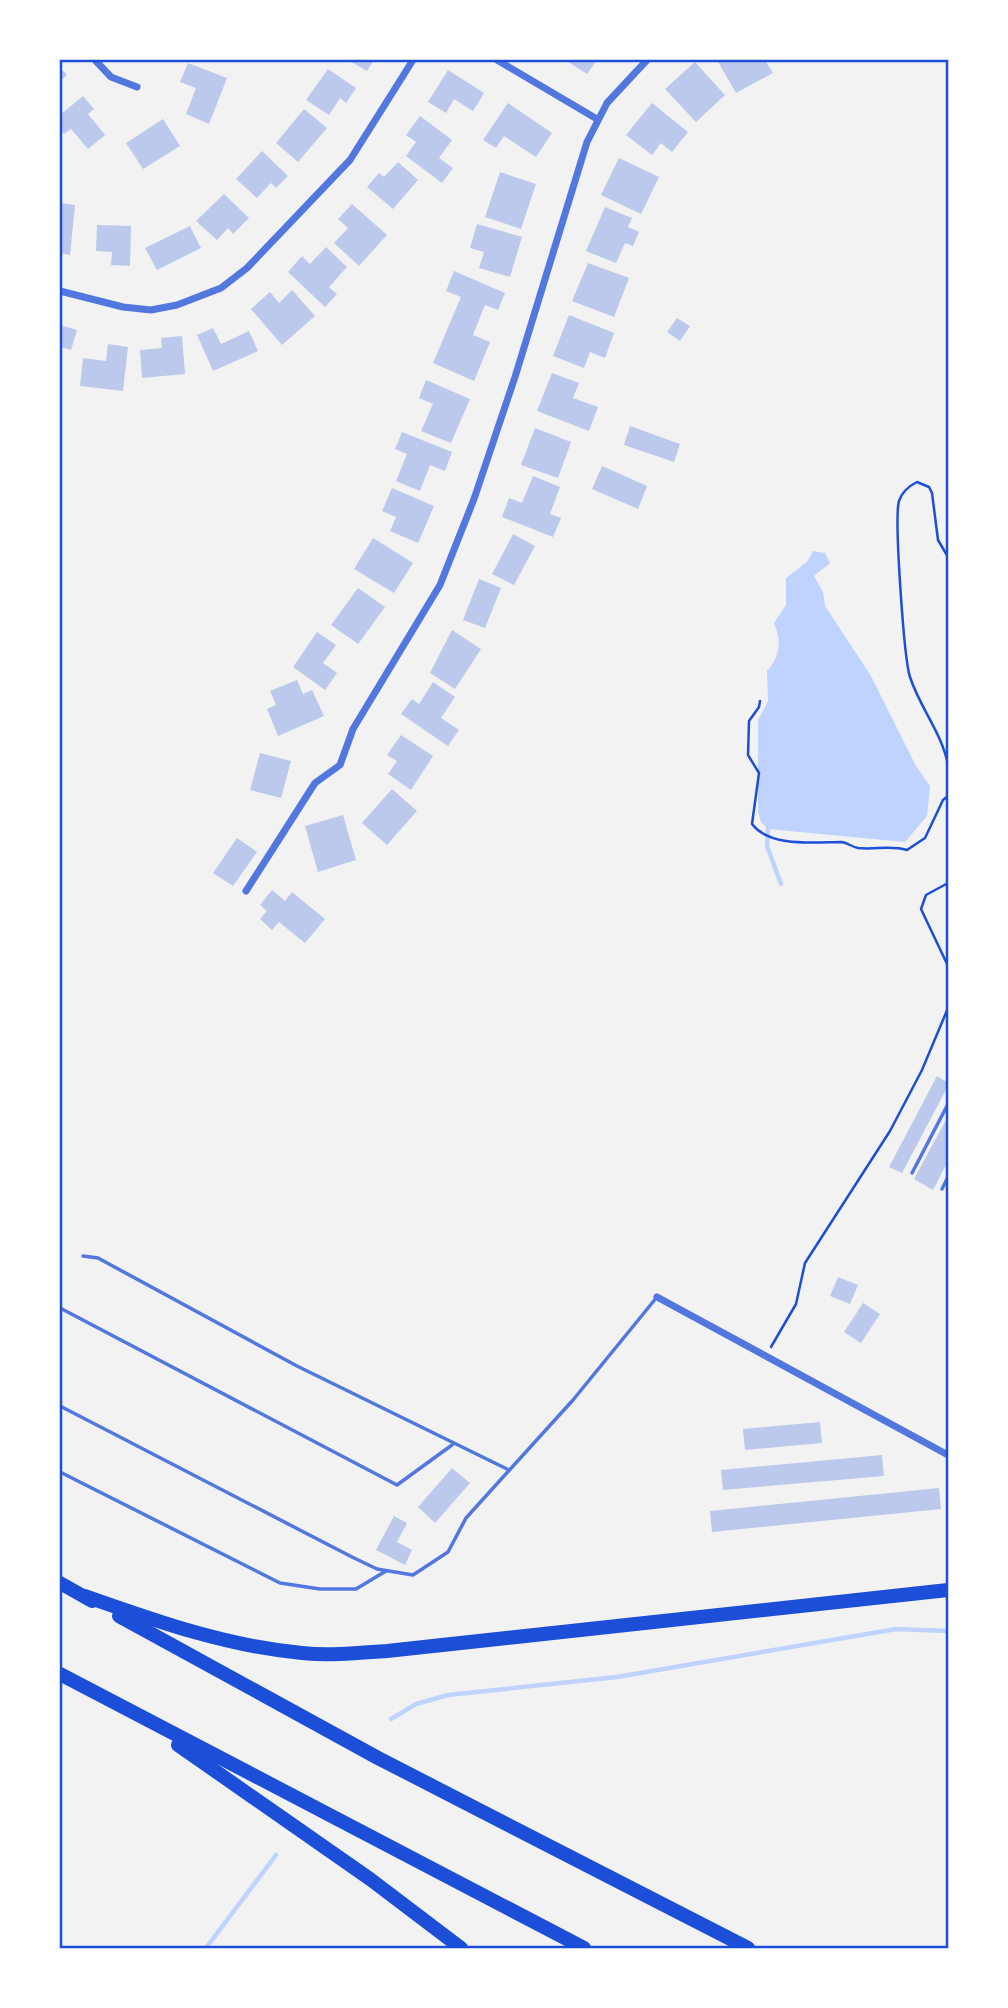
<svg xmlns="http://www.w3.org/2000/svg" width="1008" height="2008" font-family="'Noto Serif',serif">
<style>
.water{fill:#bfd3fe}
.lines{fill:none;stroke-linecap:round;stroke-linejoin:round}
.stream{stroke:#bfd3fe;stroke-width:4.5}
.building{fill:#bdc9ec}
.path{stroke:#1d4ed8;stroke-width:2.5}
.service{stroke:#5277de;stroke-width:3.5}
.minor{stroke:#5277de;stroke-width:7}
.motorway{stroke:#1d4ed8;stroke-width:14}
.neatline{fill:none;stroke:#1d4ed8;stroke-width:2.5}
</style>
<rect width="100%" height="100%" fill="#f2f2f2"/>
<path class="water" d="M 813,551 L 825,553 L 830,563 L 814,576 L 823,592 L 825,606 L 871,676 L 916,766 L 930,786 L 927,816 L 905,842 L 768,829 L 761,822 L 758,812 L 758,720 L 768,701 L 767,671 C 780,656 782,642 774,623 L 786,605 L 786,578 L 807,562 Z"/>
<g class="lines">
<g class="stream">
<path d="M 768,829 L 767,846 L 781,884"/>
<path d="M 391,1719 L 416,1704 L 448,1695 L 617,1677 L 896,1629 L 948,1631"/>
<path d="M 206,1948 L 276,1855"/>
</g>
</g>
<g class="building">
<path d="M 348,60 L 374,60 L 367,71 Z"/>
<path d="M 565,60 L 597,60 L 587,74 Z"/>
<path d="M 717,60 L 765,60 L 773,73 L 736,93 Z"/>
<path d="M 695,62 L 725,95 L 696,122 L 665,89 Z"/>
<path d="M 188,63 L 227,78 L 209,124 L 186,114 L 196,88 L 180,82 Z"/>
<path d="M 60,67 L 67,75 L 60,81 Z"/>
<path d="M 328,69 L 356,88 L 346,103 L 340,98 L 329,115 L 306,100 Z"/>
<path d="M 448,70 L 484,93 L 473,111 L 454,99 L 446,113 L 428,102 Z"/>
<path d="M 83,96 L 94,109 L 88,114 L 105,135 L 88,149 L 71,129 L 64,134 L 60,129 L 60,115 Z"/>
<path d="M 508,103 L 552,133 L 536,157 L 504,136 L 496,148 L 483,140 Z"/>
<path d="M 652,103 L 688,132 L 672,152 L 661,143 L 652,155 L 626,135 Z"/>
<path d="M 304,109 L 327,128 L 298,162 L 276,143 Z"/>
<path d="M 420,116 L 452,140 L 439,158 L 453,168 L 442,183 L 406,156 L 416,142 L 406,135 Z"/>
<path d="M 163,119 L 180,146 L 143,169 L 126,143 Z"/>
<path d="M 262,151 L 288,176 L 276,188 L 271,183 L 257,198 L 236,179 Z"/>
<path d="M 619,158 L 659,177 L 641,214 L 601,195 Z"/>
<path d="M 398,162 L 418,180 L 393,209 L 367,187 L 379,173 L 384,177 Z"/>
<path d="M 500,172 L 536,184 L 521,229 L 485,217 Z"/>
<path d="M 224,194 L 249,218 L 233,234 L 228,228 L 217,240 L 196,221 Z"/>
<path d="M 60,203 L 75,205 L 70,255 L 60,253 Z"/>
<path d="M 352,204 L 387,235 L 359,266 L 334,243 L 348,228 L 338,219 Z"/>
<path d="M 605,207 L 632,218 L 628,227 L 639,232 L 633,246 L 625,243 L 616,263 L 586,251 Z"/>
<path d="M 477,224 L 522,237 L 510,277 L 479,268 L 484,252 L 470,248 Z"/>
<path d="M 97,225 L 131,226 L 130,266 L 111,265 L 112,252 L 96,251 Z"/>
<path d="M 190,226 L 201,248 L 157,270 L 145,248 Z"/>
<path d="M 326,247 L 347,267 L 329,287 L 337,294 L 325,307 L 288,272 L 302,256 L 310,264 Z"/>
<path d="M 588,263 L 629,278 L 614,317 L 572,301 Z"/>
<path d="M 454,271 L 505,293 L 498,310 L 485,305 L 473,335 L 490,342 L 474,381 L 433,363 L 461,297 L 446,291 Z"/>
<path d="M 292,290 L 315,316 L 282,345 L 251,309 L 270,292 L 279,303 Z"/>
<path d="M 569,315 L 614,333 L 605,358 L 590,352 L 584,368 L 553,356 Z"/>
<path d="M 677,318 L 690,326 L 680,341 L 667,332 Z"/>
<path d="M 60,325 L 77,330 L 71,350 L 60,347 Z"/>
<path d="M 213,328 L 221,344 L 249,331 L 258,351 L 213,371 L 197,335 Z"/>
<path d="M 182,336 L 185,374 L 142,378 L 140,350 L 162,348 L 161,338 Z"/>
<path d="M 108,344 L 128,347 L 123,391 L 80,386 L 83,358 L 106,361 Z"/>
<path d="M 552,373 L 579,383 L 573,398 L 598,407 L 589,431 L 537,411 Z"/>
<path d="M 426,380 L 470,399 L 451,443 L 421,431 L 433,404 L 419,398 Z"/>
<path d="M 630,426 L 680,444 L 674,462 L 624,445 Z"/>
<path d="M 535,428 L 571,442 L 558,478 L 521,465 Z"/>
<path d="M 402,432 L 452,452 L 445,471 L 430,465 L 420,491 L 396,481 L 407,454 L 395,449 Z"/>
<path d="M 602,466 L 647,486 L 638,509 L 592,489 Z"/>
<path d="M 533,476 L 560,487 L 550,514 L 561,518 L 553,537 L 502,517 L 509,498 L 522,503 Z"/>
<path d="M 392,488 L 434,506 L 418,543 L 390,531 L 396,517 L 382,511 Z"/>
<path d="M 513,534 L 535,546 L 514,585 L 492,574 Z"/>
<path d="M 373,538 L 413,563 L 394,593 L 354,569 Z"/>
<path d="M 479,579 L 501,588 L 485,628 L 463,620 Z"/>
<path d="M 358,588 L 385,607 L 358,644 L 331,625 Z"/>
<path d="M 452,630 L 481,649 L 455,689 L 430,673 Z"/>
<path d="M 317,632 L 336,645 L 323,663 L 337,673 L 325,690 L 293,667 Z"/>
<path d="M 297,680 L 303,694 L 312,690 L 324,716 L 278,736 L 267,709 L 276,705 L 270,691 Z"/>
<path d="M 433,682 L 455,697 L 441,718 L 459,730 L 448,746 L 401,714 L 412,699 L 419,704 Z"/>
<path d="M 401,735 L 433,756 L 411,790 L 388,774 L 397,761 L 387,755 Z"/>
<path d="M 260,753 L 291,761 L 281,798 L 250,790 Z"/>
<path d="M 392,789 L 417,811 L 387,845 L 362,823 Z"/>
<path d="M 343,815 L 356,860 L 318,872 L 305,826 Z"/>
<path d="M 237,838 L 257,852 L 233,886 L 213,873 Z"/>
<path d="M 272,890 L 285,901 L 292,892 L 325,919 L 305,943 L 279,922 L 272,930 L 260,919 L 267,911 L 260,905 Z"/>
<path d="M 937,1076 L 948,1083 L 948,1086 L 902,1173 L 889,1167 Z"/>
<path d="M 948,1116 L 948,1161 L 933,1190 L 914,1179 Z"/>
<path d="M 838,1277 L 858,1285 L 850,1304 L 830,1296 Z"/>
<path d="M 863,1303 L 880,1314 L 861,1343 L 844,1332 Z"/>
<path d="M 820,1422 L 822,1443 L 745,1450 L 743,1429 Z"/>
<path d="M 882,1455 L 884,1476 L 723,1490 L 721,1470 Z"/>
<path d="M 452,1468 L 470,1483 L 435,1523 L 418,1507 Z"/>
<path d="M 939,1488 L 941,1509 L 712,1532 L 710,1511 Z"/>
<path d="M 394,1516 L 407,1523 L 397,1542 L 412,1550 L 405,1565 L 376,1550 Z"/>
</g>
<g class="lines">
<g class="path">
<path d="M 948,557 L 938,540 L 932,493 L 929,487 L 917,482 C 909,486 902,492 899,501 C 894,517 904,659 910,677 C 920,708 942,733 948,765"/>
<path d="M 760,701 L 759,707 L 749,721 L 748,755 L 759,773 L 752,824 C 770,848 816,842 842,842 C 848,843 852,847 858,848 C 875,850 890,845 907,850 L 925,838 L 943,800 L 948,796"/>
<path d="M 948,883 L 926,895 L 921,909 L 948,966"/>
<path d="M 771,1347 L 796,1304 L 805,1263 L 890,1131 L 922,1070 L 948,1008"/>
</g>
<g class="service">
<path d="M 912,1173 L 948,1104"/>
<path d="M 942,1189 L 948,1177"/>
<path d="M 83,1256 L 98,1258 L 297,1366 L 507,1469"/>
<path d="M 60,1308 L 397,1485 L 452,1445"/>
<path d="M 60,1406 L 352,1557 L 377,1569 L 413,1575 L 448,1552 L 466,1518 L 573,1400 L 657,1297"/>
<path d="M 60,1472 L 280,1583 L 320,1589 L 356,1589 L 386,1571"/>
</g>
<g class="minor">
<path d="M 95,60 L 111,77 L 137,87"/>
<path d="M 497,60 L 597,119"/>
<path d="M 60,291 L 123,307 L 151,310 L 177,305 L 221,288 L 247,268 L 350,160 L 413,60"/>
<path d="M 246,891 L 315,783 L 340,765 L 353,729 L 440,585 L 474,499 L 515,377 L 587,142 L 607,103 L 647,60"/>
<path d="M 657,1297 L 948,1455"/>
</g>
<g class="motorway">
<path d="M 60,1583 L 92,1601"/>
<path d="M 85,1596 C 156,1621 226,1646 302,1653 C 330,1656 359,1653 387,1651 L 948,1590"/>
<path d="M 119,1616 L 378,1758 L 748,1948"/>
<path d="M 60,1674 L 584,1948"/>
<path d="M 178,1745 L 370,1879 L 461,1948"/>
</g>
</g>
<rect width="1008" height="2008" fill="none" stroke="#ffffff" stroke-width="122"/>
<rect x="61" y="61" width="886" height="1886" class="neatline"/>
</svg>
